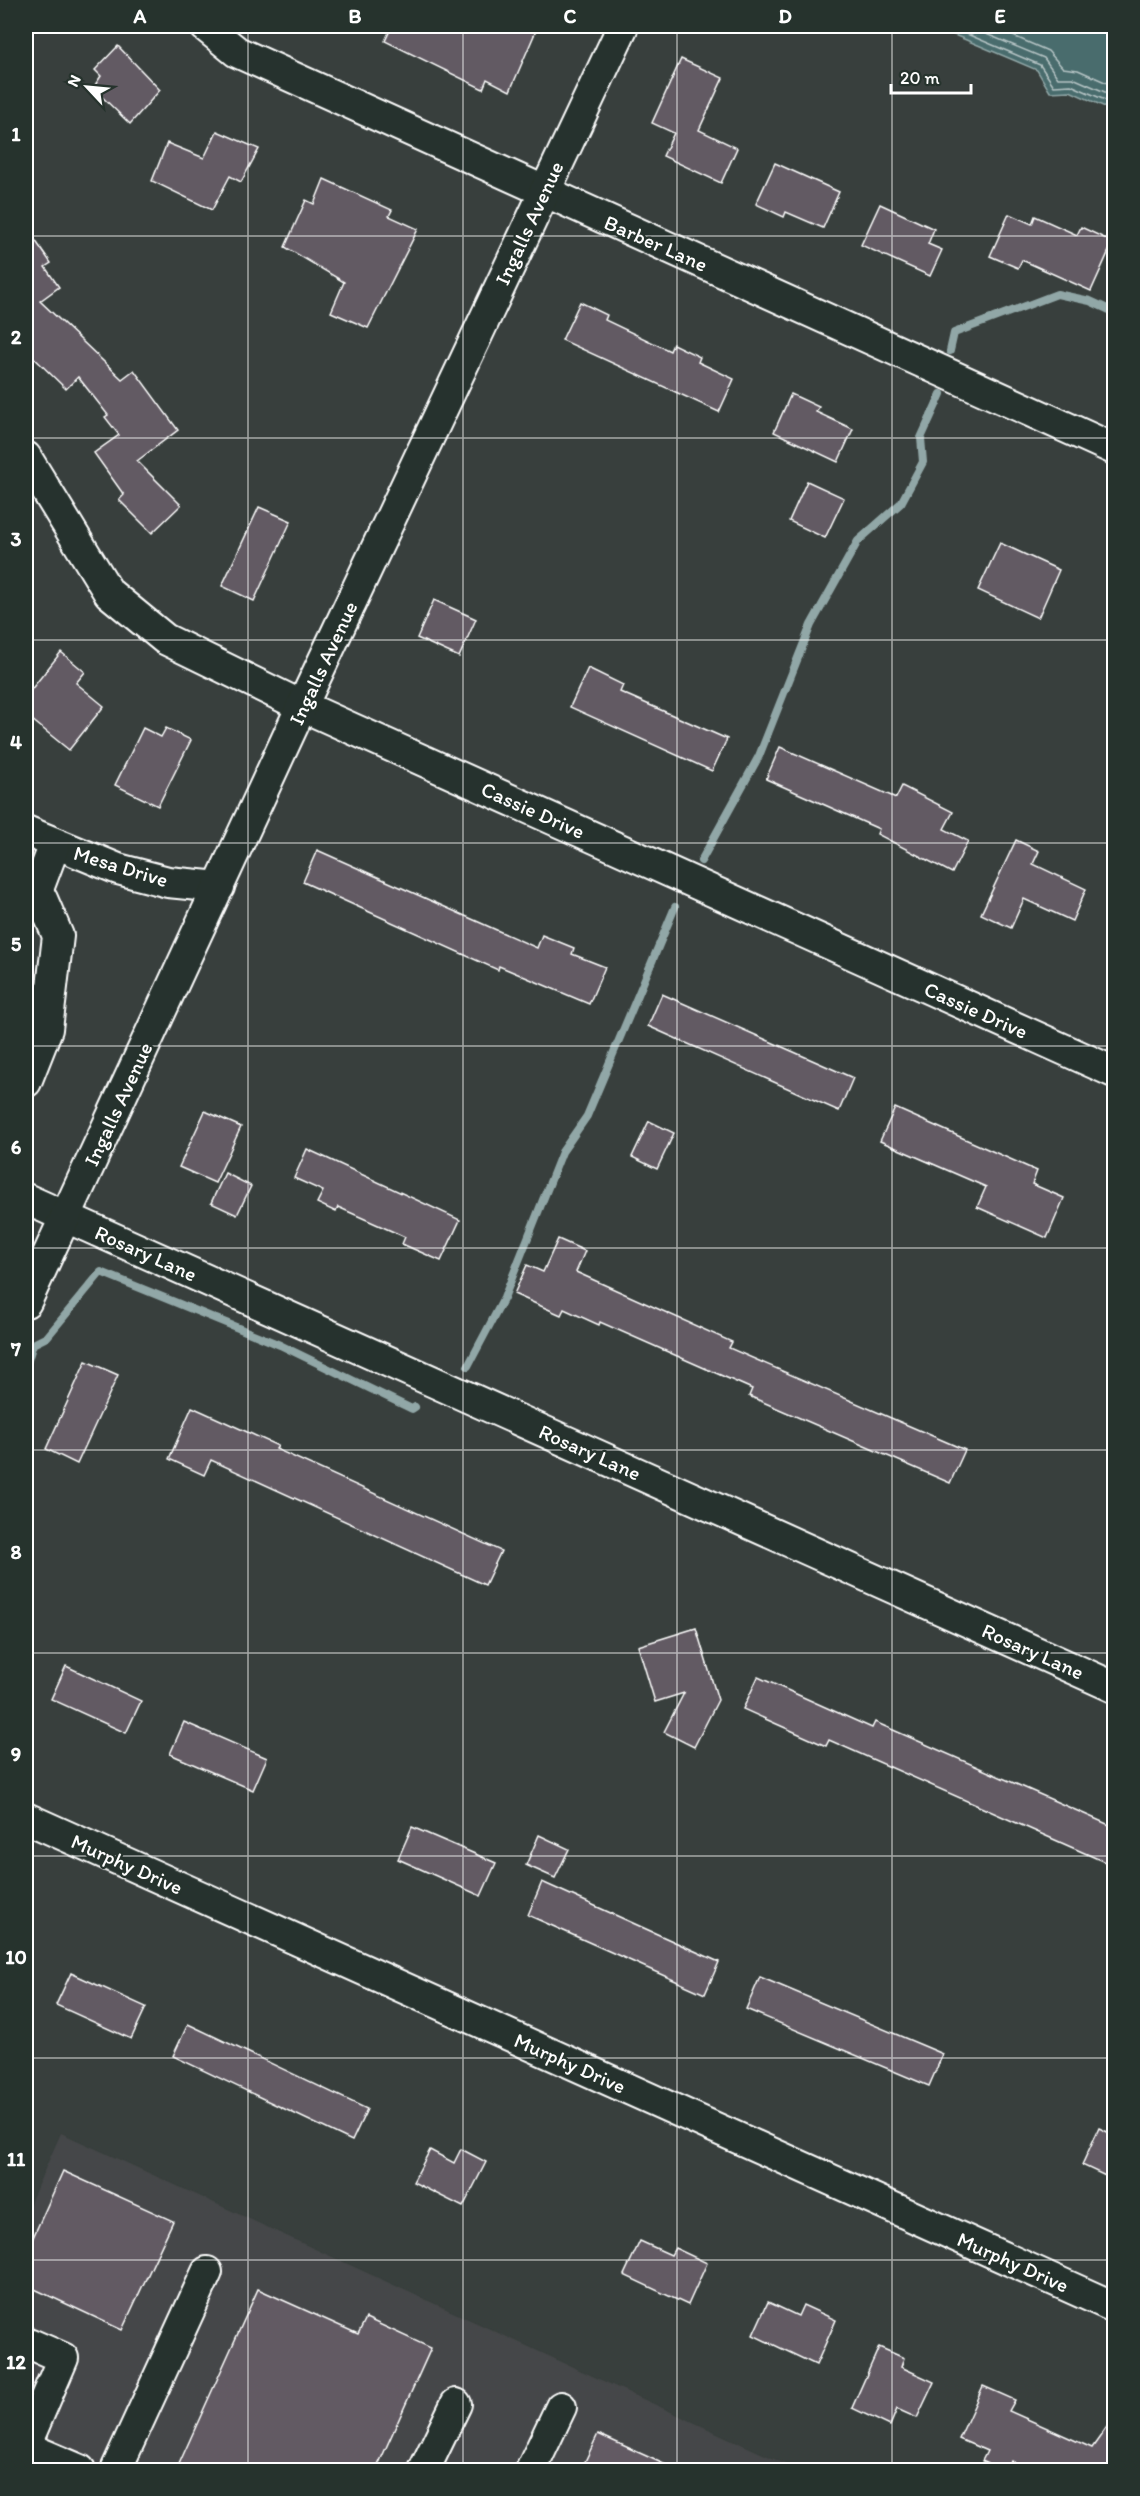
<svg xmlns="http://www.w3.org/2000/svg" width="1140" height="2496" font-family="Itim,sans-serif">
<style>
.built{fill:#454748}
.water{fill:#486c6d;stroke:#91a7a7;stroke-width:1.5}
.lines{fill:none;stroke-linecap:round;stroke-linejoin:round}
.shore{stroke:#b6c4c5;stroke-width:1.5}
.stream{stroke:#91a7a7;stroke-width:8}
.building{fill:#625a63;stroke:#fff;stroke-width:1.5}
.minor-casing{stroke:#fff;stroke-width:34}
.minor{stroke:#26332d;stroke-width:30}
.grid{fill:none;stroke:#fff;stroke-width:1.5;stroke-opacity:0.55}
.labels{text-anchor:middle;dominant-baseline:central;stroke-width:4.5;stroke-linejoin:round;paint-order:stroke}
.street-label{font-size:21px;fill:#fff;stroke:#26332d}
.neatline{fill:none;stroke:#fff;stroke-width:2}
.grid-label{font-size:20px;text-anchor:middle;font-weight:bold;fill:#fff}
</style>
<rect width="100%" height="100%" fill="#383f3d"/>
<filter id="ink" filterUnits="userSpaceOnUse"><feTurbulence type="fractalNoise" baseFrequency=".0167" numOctaves="2"/><feDisplacementMap in="SourceGraphic" scale="12" xChannelSelector="R" yChannelSelector="G"/><feConvolveMatrix kernelMatrix="1 2 1 2 8 2 1 2 1" color-interpolation-filters="sRGB"/></filter>
<g filter="url(#ink)">
<path class="built" d="M 61,2133 L 798,2470 L 26,2470 L 26,2212 Z"/>
<path class="water" d="M 933,26 L 1114,26 L 1114,111 L 1070,91 L 1050,92 L 1037,70 Z"/>
<g class="lines">
<g class="shore">
<path d="M 948,26 L 1040,65 L 1054,86 L 1071,85 L 1114,104"/>
<path d="M 967,26 L 1044,58 L 1058,78 L 1073,78 L 1114,96"/>
<path d="M 990,26 L 1048,51 L 1063,68 L 1078,70 L 1114,86"/>
</g>
<g class="stream">
<path d="M 950,351 L 954,333 L 1057,294 L 1090,301 L 1114,312"/>
<path d="M 701,861 L 759,756 L 811,625 L 858,541 L 901,503 L 923,462 L 921,438 L 941,394"/>
<path d="M 26,1366 L 33,1344 L 47,1337 L 101,1272 L 280,1345 L 412,1409 L 415,1407"/>
<path d="M 468,1366 L 504,1298 L 562,1152 L 587,1116 L 675,907"/>
</g>
</g>
<g class="building">
<path d="M 392,26 L 538,26 L 510,91 L 487,79 L 483,89 L 385,41 Z"/>
<path d="M 118,46 L 160,90 L 130,124 L 93,88 L 101,76 L 95,70 Z"/>
<path d="M 681,59 L 723,78 L 699,130 L 737,148 L 721,183 L 663,156 L 674,133 L 652,123 Z"/>
<path d="M 217,131 L 259,149 L 241,182 L 230,176 L 212,210 L 152,181 L 167,143 L 204,158 Z"/>
<path d="M 775,163 L 839,192 L 823,228 L 786,212 L 784,217 L 756,204 Z"/>
<path d="M 324,179 L 392,210 L 389,216 L 418,229 L 368,328 L 331,312 L 344,282 L 285,247 L 306,200 L 314,204 Z"/>
<path d="M 880,204 L 934,229 L 928,244 L 942,250 L 930,276 L 861,245 Z"/>
<path d="M 1009,214 L 1032,224 L 1035,216 L 1077,235 L 1081,227 L 1113,242 L 1091,291 L 1022,260 L 1018,268 L 990,256 Z"/>
<path d="M 26,227 L 51,263 L 45,267 L 59,287 L 40,301 L 122,379 L 134,370 L 178,430 L 137,461 L 181,505 L 152,533 L 119,500 L 124,495 L 94,453 L 119,435 L 105,417 L 108,415 L 78,377 L 66,389 L 26,350 Z"/>
<path d="M 580,302 L 607,315 L 605,320 L 670,351 L 673,344 L 700,357 L 698,362 L 734,379 L 719,412 L 562,340 Z"/>
<path d="M 791,394 L 819,407 L 816,412 L 853,429 L 838,462 L 774,432 Z"/>
<path d="M 807,481 L 844,498 L 825,538 L 789,521 Z"/>
<path d="M 259,507 L 291,521 L 254,601 L 222,586 Z"/>
<path d="M 1000,543 L 1059,570 L 1038,618 L 978,590 Z"/>
<path d="M 434,600 L 476,619 L 459,657 L 417,638 Z"/>
<path d="M 61,652 L 85,672 L 76,683 L 104,706 L 69,750 L 26,715 L 26,696 Z"/>
<path d="M 588,668 L 623,685 L 620,692 L 727,739 L 712,771 L 570,707 Z"/>
<path d="M 143,728 L 161,737 L 166,728 L 191,740 L 158,806 L 115,785 Z"/>
<path d="M 780,747 L 896,798 L 902,786 L 953,812 L 944,829 L 968,841 L 952,873 L 877,834 L 879,829 L 766,779 Z"/>
<path d="M 1016,840 L 1039,851 L 1033,864 L 1086,889 L 1072,921 L 1024,899 L 1011,928 L 981,914 Z"/>
<path d="M 317,850 L 537,948 L 542,935 L 574,948 L 572,954 L 605,967 L 589,1004 L 499,966 L 498,970 L 303,882 Z"/>
<path d="M 662,994 L 853,1078 L 839,1111 L 648,1026 Z"/>
<path d="M 895,1108 L 1037,1171 L 1032,1184 L 1064,1198 L 1047,1238 L 977,1207 L 986,1187 L 880,1141 Z"/>
<path d="M 205,1111 L 241,1127 L 215,1183 L 179,1167 Z"/>
<path d="M 649,1121 L 674,1133 L 657,1169 L 632,1157 Z"/>
<path d="M 307,1149 L 460,1220 L 441,1261 L 402,1244 L 405,1237 L 338,1207 L 336,1212 L 317,1203 L 323,1191 L 294,1178 Z"/>
<path d="M 225,1173 L 251,1186 L 237,1215 L 211,1203 Z"/>
<path d="M 558,1239 L 585,1251 L 576,1272 L 732,1342 L 729,1348 L 965,1450 L 950,1483 L 749,1396 L 752,1389 L 600,1322 L 599,1325 L 564,1309 L 561,1315 L 514,1294 L 527,1265 L 543,1272 Z"/>
<path d="M 86,1361 L 118,1375 L 77,1464 L 46,1449 Z"/>
<path d="M 192,1407 L 278,1446 L 276,1449 L 501,1551 L 485,1585 L 211,1460 L 204,1475 L 169,1459 Z"/>
<path d="M 696,1628 L 718,1700 L 694,1747 L 664,1732 L 684,1693 L 655,1702 L 638,1646 Z"/>
<path d="M 66,1666 L 141,1701 L 126,1733 L 51,1699 Z"/>
<path d="M 758,1677 L 872,1728 L 875,1722 L 1114,1827 L 1114,1866 L 829,1740 L 826,1746 L 743,1709 Z"/>
<path d="M 184,1722 L 267,1758 L 253,1790 L 170,1754 Z"/>
<path d="M 412,1827 L 496,1863 L 481,1896 L 398,1859 Z"/>
<path d="M 539,1835 L 569,1849 L 555,1878 L 526,1865 Z"/>
<path d="M 542,1882 L 719,1962 L 705,1994 L 528,1915 Z"/>
<path d="M 71,1973 L 146,2007 L 131,2039 L 56,2005 Z"/>
<path d="M 760,1977 L 943,2054 L 929,2086 L 746,2009 Z"/>
<path d="M 188,2024 L 367,2109 L 352,2141 L 173,2056 Z"/>
<path d="M 1099,2128 L 1114,2135 L 1114,2180 L 1082,2165 Z"/>
<path d="M 461,2149 L 486,2162 L 463,2207 L 413,2182 L 430,2150 L 454,2163 Z"/>
<path d="M 63,2171 L 173,2221 L 122,2330 L 26,2285 L 26,2253 Z"/>
<path d="M 640,2241 L 671,2255 L 675,2248 L 707,2263 L 688,2305 L 624,2275 Z"/>
<path d="M 258,2289 L 358,2334 L 366,2318 L 431,2348 L 376,2470 L 194,2470 L 179,2464 Z"/>
<path d="M 768,2302 L 798,2316 L 803,2305 L 836,2320 L 816,2365 L 753,2335 Z"/>
<path d="M 879,2347 L 904,2358 L 901,2367 L 934,2382 L 917,2418 L 897,2409 L 890,2426 L 852,2408 Z"/>
<path d="M 983,2386 L 1015,2400 L 1009,2411 L 1092,2448 L 1114,2417 L 1114,2470 L 1031,2470 L 1011,2461 L 1007,2470 L 1002,2470 L 982,2461 L 987,2451 L 959,2439 Z"/>
<path d="M 598,2434 L 677,2470 L 581,2470 Z"/>
</g>
<g class="lines">
<g class="minor-casing">
<g id="minor">
<path d="M 205,26 L 237,52 L 1114,449"/>
<path d="M 26,457 L 109,593 L 165,639 L 302,706 L 1114,1072"/>
<path d="M 26,831 L 118,869 L 168,882 L 219,887"/>
<path d="M 26,896 L 42,899 L 58,936 L 47,1029 L 26,1082"/>
<path d="M 35,897 L 55,844"/>
<path d="M 26,1199 L 1114,1687"/>
<path d="M 26,1302 L 302,706 L 623,26"/>
<path d="M 26,1818 L 1114,2307"/>
<path d="M 26,2342 L 63,2358 L 26,2444"/>
<path d="M 26,2447 L 80,2470"/>
<path d="M 116,2470 L 207,2272"/>
<path d="M 424,2470 L 456,2404"/>
<path d="M 531,2470 L 561,2407"/>
</g>
</g>
<use href="#minor" class="minor"/>
</g>
</g>
<path class="grid" d="M 248,26 L 248,2470M 463,26 L 463,2470M 677,26 L 677,2470M 892,26 L 892,2470M 26,236 L 1114,236M 26,438 L 1114,438M 26,640 L 1114,640M 26,843 L 1114,843M 26,1046 L 1114,1046M 26,1248 L 1114,1248M 26,1450 L 1114,1450M 26,1653 L 1114,1653M 26,1856 L 1114,1856M 26,2058 L 1114,2058M 26,2260 L 1114,2260"/>
<g class="labels">
<g class="street-label">
<text transform="translate(529 223) rotate(-65)">Ingalls Avenue</text>
<text transform="translate(656 243) rotate(24)">Barber Lane</text>
<text transform="translate(323 663) rotate(-65)">Ingalls Avenue</text>
<text transform="translate(533 810) rotate(24)">Cassie Drive</text>
<text transform="translate(121 866) rotate(17)">Mesa Drive</text>
<text transform="translate(976 1010) rotate(24)">Cassie Drive</text>
<text transform="translate(118 1104) rotate(-65)">Ingalls Avenue</text>
<text transform="translate(146 1253) rotate(24)">Rosary Lane</text>
<text transform="translate(590 1452) rotate(24)">Rosary Lane</text>
<text transform="translate(1033 1651) rotate(24)">Rosary Lane</text>
<text transform="translate(127 1864) rotate(24)">Murphy Drive</text>
<text transform="translate(570 2063) rotate(24)">Murphy Drive</text>
<text transform="translate(1013 2262) rotate(24)">Murphy Drive</text>
</g>
</g>
<rect width="1140" height="2496" fill="none" stroke="#26332d" stroke-width="66"/>
<g transform="translate(87 87) rotate(296)" stroke="#26332d" stroke-width="4.5" paint-order="stroke">
<path d="M0-4.5L10 22L0 15L-10 22Z" fill="#ffffff"/>
<text y="-9" font-size="16" font-weight="bold" text-anchor="middle" fill="#ffffff">N</text>
</g>
<path d="M891 84v9h80v-9" fill="none" stroke="#ffffff" stroke-width="3"/>
<text x="900" y="84" font-size="18" fill="#ffffff" stroke="#26332d" stroke-width="4.5" paint-order="stroke">20 m</text>
<rect x="33" y="33" width="1074" height="2430" class="neatline"/>
<g class="grid-label">
<text x="140" y="23">A</text>
<text x="355" y="23">B</text>
<text x="570" y="23">C</text>
<text x="785" y="23">D</text>
<text x="1000" y="23">E</text>
<text x="16" y="141">1</text>
<text x="16" y="344">2</text>
<text x="16" y="546">3</text>
<text x="16" y="749">4</text>
<text x="16" y="951">5</text>
<text x="16" y="1154">6</text>
<text x="16" y="1356">7</text>
<text x="16" y="1559">8</text>
<text x="16" y="1761">9</text>
<text x="16" y="1964">10</text>
<text x="16" y="2166">11</text>
<text x="16" y="2369">12</text>
</g>
</svg>
